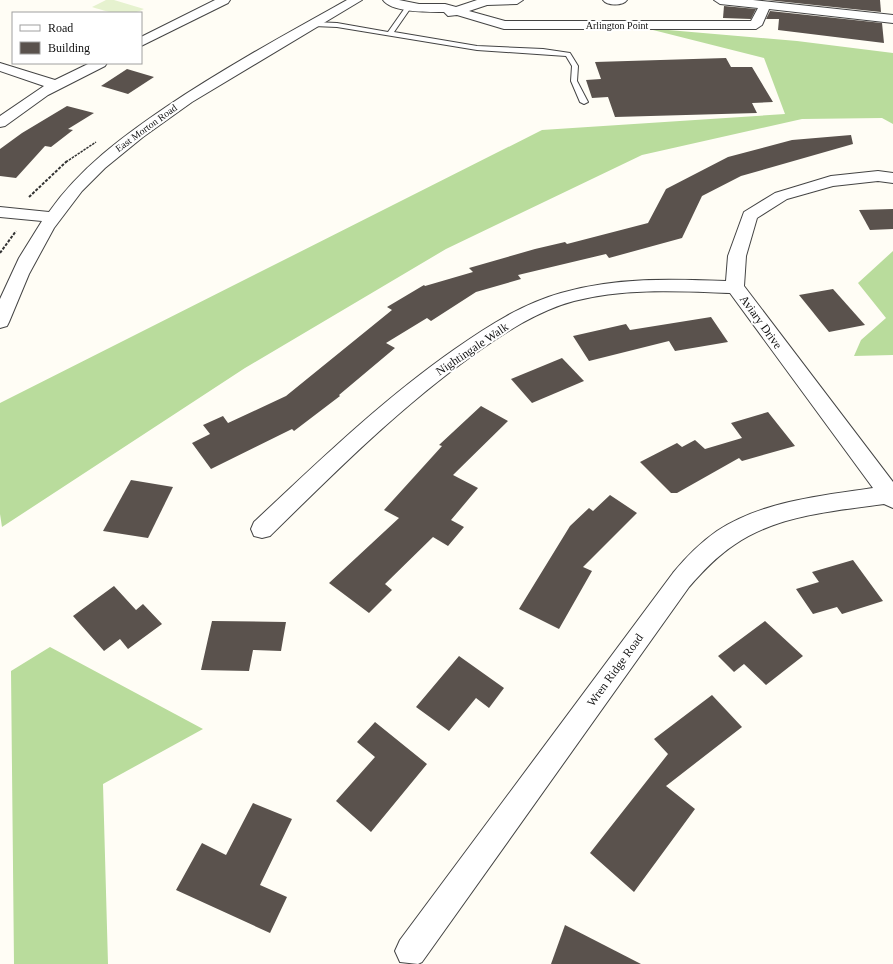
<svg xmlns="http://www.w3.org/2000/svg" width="893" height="964" font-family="'Times New Roman',serif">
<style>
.forest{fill:#b9dc9c}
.pitch{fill:#e6f2cf}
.building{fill:#5a524d}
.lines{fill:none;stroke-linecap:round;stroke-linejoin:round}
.lane-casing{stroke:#444;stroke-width:2}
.street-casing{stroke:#444;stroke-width:2}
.path-far1{stroke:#333;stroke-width:1.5;stroke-dasharray:2.5 1;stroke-linecap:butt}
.path{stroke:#333;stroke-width:2;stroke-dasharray:3 1.5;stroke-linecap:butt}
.lane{fill:#fff;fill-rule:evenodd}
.street{fill:#fff;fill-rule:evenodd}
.labels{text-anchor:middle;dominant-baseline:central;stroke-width:4;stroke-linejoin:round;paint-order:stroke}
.far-street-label{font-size:10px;fill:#111;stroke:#fff}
.street-label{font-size:12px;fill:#111;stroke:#fff}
</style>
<rect width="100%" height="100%" fill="#fffdf5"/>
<g class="forest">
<path d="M 645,28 L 797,41 L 893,53 L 893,124 L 882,118 L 802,119 L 642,155 L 446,249 L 245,368 L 2,527 L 0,514 L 0,403 L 542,130 L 785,114 L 764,58 Z"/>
<path d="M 893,251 L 893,355 L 854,356 L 861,340 L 886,318 L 858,283 Z"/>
<path d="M 50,647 L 203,729 L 103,784 L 108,964 L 14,964 L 11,671 Z"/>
</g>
<path class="pitch" d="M 106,0 L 114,0 L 144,9 C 127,18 108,12 92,7 Z"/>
<g class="building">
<path d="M 767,0 L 880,0 L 881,12 Z"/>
<path d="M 724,6 L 756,9 L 751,19 L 723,18 Z"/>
<path d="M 770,11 L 882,23 L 884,43 L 778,30 L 779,19 L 766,19 Z"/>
<path d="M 726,58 L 731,67 L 752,67 L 773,102 L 752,103 L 757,113 L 615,117 L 608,97 L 592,98 L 586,80 L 601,79 L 595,62 Z"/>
<path d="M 127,69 L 154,77 L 128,94 L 101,86 Z"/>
<path d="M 67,106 L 94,113 L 68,129 L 73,130 L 51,147 L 45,146 L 16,178 L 0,176 L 0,149 L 22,133 Z"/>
<path d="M 851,135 L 853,144 L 741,176 L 702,196 L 682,238 L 609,258 L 606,254 L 518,275 L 521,279 L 476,292 L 431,321 L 427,318 L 386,343 L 395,348 L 339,395 L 340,396 L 294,431 L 292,429 L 211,469 L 192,443 L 210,434 L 203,425 L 223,416 L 228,423 L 286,396 L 392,310 L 387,307 L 424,285 L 425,286 L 473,272 L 469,268 L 535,249 L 565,242 L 567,244 L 648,223 L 666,189 L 728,157 L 792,140 Z"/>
<path d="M 893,209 L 893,229 L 870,230 L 859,210 Z"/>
<path d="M 833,289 L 865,325 L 829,332 L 799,295 Z"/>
<path d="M 711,317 L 728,342 L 675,351 L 669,341 L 589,361 L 573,336 L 626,324 L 630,330 Z"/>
<path d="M 562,358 L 584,381 L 532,403 L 511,379 Z"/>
<path d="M 481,406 L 508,421 L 453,475 L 478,488 L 451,520 L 464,527 L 448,546 L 433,537 L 385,584 L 392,590 L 369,613 L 329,583 L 399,518 L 384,510 L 442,446 L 439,445 Z"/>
<path d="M 768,412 L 795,446 L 742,461 L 739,458 L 677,493 L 671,493 L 640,462 L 677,443 L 682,447 L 695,440 L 705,449 L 742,438 L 731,423 Z"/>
<path d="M 131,480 L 173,487 L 148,538 L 103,531 Z"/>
<path d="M 610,495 L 637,513 L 583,567 L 592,571 L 559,629 L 519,609 L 570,526 L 589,508 L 593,511 Z"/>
<path d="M 853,560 L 883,601 L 842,614 L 837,607 L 813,614 L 796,589 L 819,582 L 812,572 Z"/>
<path d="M 114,586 L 136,610 L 143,604 L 162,624 L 128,649 L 120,639 L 104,651 L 73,616 Z"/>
<path d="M 212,621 L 286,622 L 281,651 L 253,650 L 249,671 L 201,670 Z"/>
<path d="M 765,621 L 803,656 L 766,685 L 744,664 L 734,672 L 718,656 Z"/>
<path d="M 459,656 L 504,688 L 489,708 L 476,698 L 449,731 L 416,707 Z"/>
<path d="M 712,695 L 742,727 L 666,786 L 695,809 L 634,892 L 590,853 L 668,754 L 654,739 Z"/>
<path d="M 375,722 L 427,764 L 371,832 L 336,801 L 375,757 L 357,742 Z"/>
<path d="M 253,803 L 292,819 L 260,885 L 287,897 L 270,933 L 176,890 L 202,843 L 226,855 Z"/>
<path d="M 565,925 L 641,964 L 551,964 Z"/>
</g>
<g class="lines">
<g class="lane-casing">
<path id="lane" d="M 409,4 L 412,6 L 394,32 L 477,46 L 543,49 L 570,53 L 578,66 L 577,81 L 588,102 L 584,104 L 580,102 L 571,81 L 572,66 L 566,56 L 477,50 L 337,27 L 314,26 L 311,24 L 314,22 L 337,23 L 388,32 L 407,5 Z"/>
</g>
<g class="street-casing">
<g id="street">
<path d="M 215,0 L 230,0 L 228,3 L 141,46 L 141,37 Z"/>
<path d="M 347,0 L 362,0 L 192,102 L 143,137 L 105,168 L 82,191 L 54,228 L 29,274 L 9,322 L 7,326 L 0,328 L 0,299 L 19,258 L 42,221 L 0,217 L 0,207 L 49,212 C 80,168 122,137 166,107 C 224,68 286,34 347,0 Z"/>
<path d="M 383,0 L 399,0 L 419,4 L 445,4 L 456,7 L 477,0 L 523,0 L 517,4 L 487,5 L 469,11 L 505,21 L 751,21 L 758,8 L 720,4 L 714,0 L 753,0 L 893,15 L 893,23 L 769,9 L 762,25 L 756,29 L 504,29 L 457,15 L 448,16 L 444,12 C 430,12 392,13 383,0 Z"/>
<path d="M 603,0 L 627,0 C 623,6 607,6 603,0 Z"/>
<path d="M 0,63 L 55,80 L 90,63 L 107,63 L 105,66 L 48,95 L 5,126 L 0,127 L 0,116 L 44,86 L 0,71 Z"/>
<path d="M 878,171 L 893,173 L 893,183 L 878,181 L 833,186 L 787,199 L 757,218 L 746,256 L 744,286 L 893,482 L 893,508 L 884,504 C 834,511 777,515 734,545 C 716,557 703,571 689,587 L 422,962 L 418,964 L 400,962 L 395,951 L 400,940 L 673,573 C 686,557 700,543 717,531 C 763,501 820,496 873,488 L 730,293 C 678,291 624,288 574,301 C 537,311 504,333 473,355 C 399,408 335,472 270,536 L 262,538 L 254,536 L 251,529 L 254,522 C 318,462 382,400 455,349 C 488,326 522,304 561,293 C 615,277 672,279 726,281 L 728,256 L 744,212 L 775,193 L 831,176 Z"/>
</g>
</g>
<path class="path-far1" d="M 66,162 L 96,142"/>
<g class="path">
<path d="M 29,197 L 67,161"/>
<path d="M 0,253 L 16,231"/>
</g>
<use href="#lane" class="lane"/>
<use href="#street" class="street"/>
</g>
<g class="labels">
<g class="far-street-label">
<text x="617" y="25">Arlington Point</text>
<text transform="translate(146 128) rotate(-36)">East Morton Road</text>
</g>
<g class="street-label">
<text transform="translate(761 322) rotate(54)">Aviary Drive</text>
<text transform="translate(472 349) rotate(-34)">Nightingale Walk</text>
<text transform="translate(615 670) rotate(-54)">Wren Ridge Road</text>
</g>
</g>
<rect x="12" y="12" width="130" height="52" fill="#ffffff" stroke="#a0a0a0"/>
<rect x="20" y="25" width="20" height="6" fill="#ffffff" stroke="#a0a0a0"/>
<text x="48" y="32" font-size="12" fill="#111111">Road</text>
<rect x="20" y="42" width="20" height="12" fill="#5a524d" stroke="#a0a0a0"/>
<text x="48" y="52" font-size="12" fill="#111111">Building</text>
</svg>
